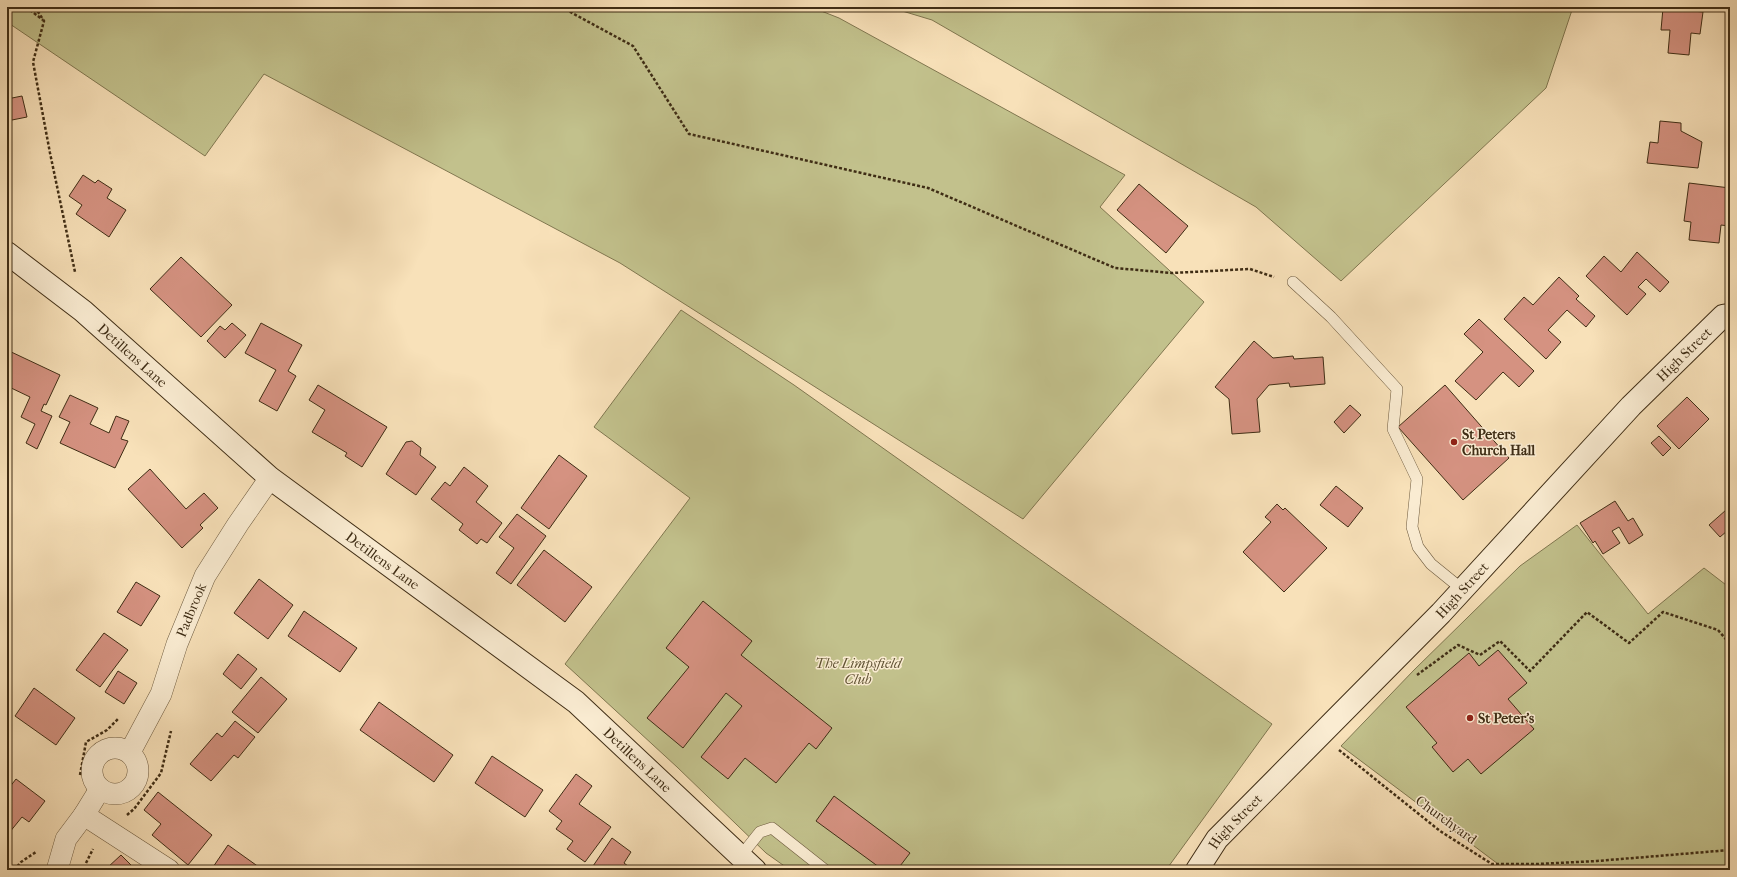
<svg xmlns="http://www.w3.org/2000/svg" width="1737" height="877" font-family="'IM FELL French Canon',serif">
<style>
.green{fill:#c2c18c;stroke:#807750}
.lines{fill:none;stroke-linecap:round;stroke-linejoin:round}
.stream{stroke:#7b8279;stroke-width:8}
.building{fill:#d59281;stroke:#3f2d15}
.lane-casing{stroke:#6d5a3e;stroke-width:12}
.street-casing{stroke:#6d5a3e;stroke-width:22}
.secondary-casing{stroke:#3f2d15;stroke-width:24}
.path{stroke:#3f2d15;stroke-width:2.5;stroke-dasharray:3 2;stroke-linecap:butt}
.lane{stroke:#faecd2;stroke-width:11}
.street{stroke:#faecd2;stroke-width:21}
.secondary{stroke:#faecd2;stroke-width:22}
.poi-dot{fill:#8f2418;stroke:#faecd2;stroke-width:1.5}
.labels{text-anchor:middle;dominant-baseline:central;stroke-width:3;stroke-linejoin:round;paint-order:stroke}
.street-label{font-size:14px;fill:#3f2d15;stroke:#faecd2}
.poi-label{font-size:14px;font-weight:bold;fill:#3f2d15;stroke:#faecd2;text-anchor:start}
.park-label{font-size:14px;font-style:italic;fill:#605233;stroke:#faecd2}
</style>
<rect width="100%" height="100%" fill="#f8e1b9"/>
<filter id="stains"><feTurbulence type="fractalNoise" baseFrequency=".005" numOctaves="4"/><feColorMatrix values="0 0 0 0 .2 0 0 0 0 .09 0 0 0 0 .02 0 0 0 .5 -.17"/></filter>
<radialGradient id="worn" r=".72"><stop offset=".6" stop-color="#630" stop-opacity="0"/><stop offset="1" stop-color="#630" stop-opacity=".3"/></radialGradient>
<g class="green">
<path d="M 7,7 L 811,7 L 839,18 L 1125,175 L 1100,207 L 1204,302 L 1023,519 L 620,263 L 264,74 L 205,156 L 7,22 Z"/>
<path d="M 889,7 L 1573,7 L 1546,88 L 1341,281 L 1256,207 L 932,20 Z"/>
<path d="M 681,310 L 794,385 L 1272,724 L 1166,870 L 790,870 L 766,853 L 677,767 L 565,664 L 690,498 L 594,427 Z"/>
<path d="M 1577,525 L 1648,614 L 1704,568 L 1730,588 L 1730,870 L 1506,870 L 1341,746 L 1414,670 L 1520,566 Z"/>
</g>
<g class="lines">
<path class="stream" d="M 1727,7 L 1730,8"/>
</g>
<g class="building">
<path d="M 1663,8 L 1703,12 L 1700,34 L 1691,33 L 1689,55 L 1668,53 L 1670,30 L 1661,30 Z"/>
<path d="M 22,96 L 27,117 L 7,121 L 7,99 Z"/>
<path d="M 1660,121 L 1681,123 L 1681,131 L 1702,142 L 1698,168 L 1647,163 L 1650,142 L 1658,143 Z"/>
<path d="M 83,175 L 95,183 L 98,180 L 112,189 L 107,198 L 126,210 L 109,237 L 76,214 L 82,205 L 69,196 Z"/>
<path d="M 1689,183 L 1730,188 L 1729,226 L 1721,225 L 1719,243 L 1689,240 L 1691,222 L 1684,221 Z"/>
<path d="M 1139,184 L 1188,226 L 1166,253 L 1117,210 Z"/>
<path d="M 1637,252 L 1669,282 L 1660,292 L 1646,279 L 1638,287 L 1646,294 L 1627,315 L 1586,276 L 1604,256 L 1621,272 Z"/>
<path d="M 181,257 L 232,305 L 201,337 L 150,289 Z"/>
<path d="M 1559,277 L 1579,296 L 1576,299 L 1595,316 L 1586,327 L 1567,310 L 1548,330 L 1561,342 L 1546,359 L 1504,319 L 1524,297 L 1533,305 Z"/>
<path d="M 1479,319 L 1534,371 L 1519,387 L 1503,372 L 1476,400 L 1455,381 L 1483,352 L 1464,334 Z"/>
<path d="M 232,323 L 246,335 L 225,358 L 207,341 L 220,326 L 225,330 Z"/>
<path d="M 261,323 L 302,345 L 288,371 L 296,376 L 277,411 L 259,401 L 276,370 L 245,353 Z"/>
<path d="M 1254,341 L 1273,358 L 1293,356 L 1294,359 L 1323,357 L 1325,384 L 1290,387 L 1289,383 L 1269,385 L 1257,399 L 1260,432 L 1232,434 L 1229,399 L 1215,387 Z"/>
<path d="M 7,350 L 60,375 L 46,405 L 44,404 L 41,411 L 52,416 L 37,449 L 26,443 L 35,424 L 21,417 L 30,397 L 7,386 Z"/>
<path d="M 318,385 L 387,427 L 362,467 L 345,456 L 347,453 L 312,432 L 325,410 L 309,400 Z"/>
<path d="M 1445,385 L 1509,458 L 1463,500 L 1398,427 Z"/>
<path d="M 70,395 L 98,408 L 90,424 L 109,433 L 116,416 L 129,421 L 121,439 L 128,441 L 115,468 L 60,443 L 70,422 L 59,417 Z"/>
<path d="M 1687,397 L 1709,419 L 1679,449 L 1657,426 Z"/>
<path d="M 1350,405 L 1361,415 L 1344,433 L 1334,422 Z"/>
<path d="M 1659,436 L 1671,448 L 1663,456 L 1651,443 Z"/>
<path d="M 412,441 L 421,448 L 420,455 L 436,467 L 416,495 L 386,474 L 406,442 Z"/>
<path d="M 559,455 L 587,476 L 549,529 L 521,508 Z"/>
<path d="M 464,467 L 488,486 L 476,502 L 502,523 L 487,543 L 481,539 L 477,544 L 459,530 L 463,524 L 431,499 L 445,482 L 450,486 Z"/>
<path d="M 150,469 L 186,509 L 204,493 L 218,508 L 200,525 L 203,528 L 182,548 L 128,489 Z"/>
<path d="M 1336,486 L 1363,508 L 1348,527 L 1320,505 Z"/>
<path d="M 1615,501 L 1628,521 L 1633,518 L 1643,535 L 1629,544 L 1619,527 L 1612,531 L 1620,543 L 1603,554 L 1595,541 L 1593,543 L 1580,523 Z"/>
<path d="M 1277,504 L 1283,510 L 1285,508 L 1327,548 L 1284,592 L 1243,552 L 1271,522 L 1265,517 Z"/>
<path d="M 1726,510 L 1730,514 L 1730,535 L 1727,531 L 1720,537 L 1709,525 Z"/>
<path d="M 517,514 L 546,536 L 511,584 L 496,573 L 514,548 L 499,537 Z"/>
<path d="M 544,550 L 592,587 L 565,622 L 517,585 Z"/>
<path d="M 259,579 L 293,605 L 268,639 L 234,613 Z"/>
<path d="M 136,582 L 160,596 L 141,626 L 117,612 Z"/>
<path d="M 703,601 L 752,641 L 741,655 L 832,728 L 816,749 L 809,743 L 776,783 L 745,758 L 728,779 L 701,757 L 742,706 L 726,693 L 683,748 L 647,718 L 689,667 L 666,648 Z"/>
<path d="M 304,611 L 357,648 L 340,672 L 288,636 Z"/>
<path d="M 104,633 L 128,650 L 100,687 L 76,670 Z"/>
<path d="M 1498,650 L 1527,683 L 1508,699 L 1534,729 L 1481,774 L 1468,759 L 1453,772 L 1432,747 L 1437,743 L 1406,707 L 1469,653 L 1479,666 Z"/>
<path d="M 238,654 L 257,669 L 241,689 L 223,674 Z"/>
<path d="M 118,671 L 137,683 L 124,704 L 105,692 Z"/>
<path d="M 261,677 L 287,699 L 258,733 L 232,712 Z"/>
<path d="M 34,688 L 75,718 L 56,745 L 15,716 Z"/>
<path d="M 379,702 L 453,755 L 434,782 L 360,730 Z"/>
<path d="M 235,721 L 255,737 L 238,758 L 234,755 L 211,781 L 190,764 L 217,733 L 222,737 Z"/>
<path d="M 492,756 L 543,790 L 525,817 L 475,783 Z"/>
<path d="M 576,774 L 592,786 L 579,804 L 611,827 L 585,862 L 567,849 L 573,841 L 556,829 L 562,821 L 549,811 Z"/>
<path d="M 16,779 L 45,801 L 29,822 L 22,817 L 9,833 L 7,832 L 7,786 L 9,788 Z"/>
<path d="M 158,792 L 212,835 L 188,865 L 152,835 L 161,824 L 144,810 Z"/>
<path d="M 834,796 L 910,853 L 897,870 L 883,870 L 816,821 Z"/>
<path d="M 612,838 L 631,852 L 624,863 L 633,870 L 591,869 Z"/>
<path d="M 228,845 L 263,870 L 211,870 Z"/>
<path d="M 121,855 L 136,870 L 109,870 L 107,868 Z"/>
</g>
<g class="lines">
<g class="lane-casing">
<g id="lane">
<path d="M 1293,282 L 1331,317 L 1397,389 L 1393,429 L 1417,479 L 1412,527 L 1418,547 L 1431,564 L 1463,590"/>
<path d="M 740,857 L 760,832 L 772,828 L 825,870"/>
</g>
</g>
<g class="street-casing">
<g id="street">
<circle cx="115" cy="771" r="23"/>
<path id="s1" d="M 130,752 L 161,694 L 177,644 L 205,576 L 238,524 L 270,478"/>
<path d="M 84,815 L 169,870"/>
<path d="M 57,870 L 66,839 L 84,815 L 100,789"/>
</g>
</g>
<g class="secondary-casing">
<g id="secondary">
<path id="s2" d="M 7,253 L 83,311 L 270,478 L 576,702 L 755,870"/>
<path id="s3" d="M 1197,870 L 1217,839 L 1441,613 L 1631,406 L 1723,316 L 1730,315"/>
</g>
</g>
<g class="path">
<path d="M 26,7 L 43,20"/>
<path d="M 35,7 L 44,21 L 33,62 L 50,153 L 75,272"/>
<path d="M 561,7 L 633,46 L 689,134 L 928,188 L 1115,268 L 1172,273 L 1250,269 L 1274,277"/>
<path d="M 1417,675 L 1458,645 L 1480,655 L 1500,641 L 1530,671 L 1587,612 L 1629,643 L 1663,612 L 1718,630 L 1730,644"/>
<path d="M 1339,750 L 1440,831 L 1492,864 L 1538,864 L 1597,861 L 1730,850"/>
<path d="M 80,775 L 86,742 L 107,730 L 118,719"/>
<path d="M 127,815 L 134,809 L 161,773 L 171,731"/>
<path d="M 86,863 L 93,849"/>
<path d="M 14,870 L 21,862 L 36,852"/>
</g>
<use href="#lane" class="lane"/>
<use href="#street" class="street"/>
<use href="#secondary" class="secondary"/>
</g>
<g class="poi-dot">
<circle cx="1454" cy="442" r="4"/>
<circle cx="1470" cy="718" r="4"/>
</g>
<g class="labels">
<g class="street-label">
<text stroke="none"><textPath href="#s2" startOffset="162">Detillens Lane</textPath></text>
<text stroke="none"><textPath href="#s3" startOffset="710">High Street</textPath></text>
<text stroke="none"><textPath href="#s2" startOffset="486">Detillens Lane</textPath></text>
<text stroke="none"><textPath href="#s3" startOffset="386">High Street</textPath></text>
<text stroke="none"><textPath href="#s1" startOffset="155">Padbrook</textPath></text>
<text stroke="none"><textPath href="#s2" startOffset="810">Detillens Lane</textPath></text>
<text transform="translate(1446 820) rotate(36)">Churchyard</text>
<text stroke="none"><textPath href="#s3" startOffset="62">High Street</textPath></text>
</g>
<g class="poi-label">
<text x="1462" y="434">St Peters<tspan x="1462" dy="16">Church Hall</tspan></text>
<text x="1478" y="718">St Peter's</text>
</g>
<g class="park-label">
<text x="858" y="663">The Limpsfield<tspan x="858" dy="16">Club</tspan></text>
</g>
</g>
<rect width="1737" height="877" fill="none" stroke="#f8e1b9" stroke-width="24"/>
<rect x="8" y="8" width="1721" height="861" fill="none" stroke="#3f2d15" stroke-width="2"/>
<rect x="12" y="12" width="1713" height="853" fill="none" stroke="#3f2d15"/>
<rect width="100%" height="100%" filter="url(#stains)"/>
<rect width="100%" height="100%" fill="url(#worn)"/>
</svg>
